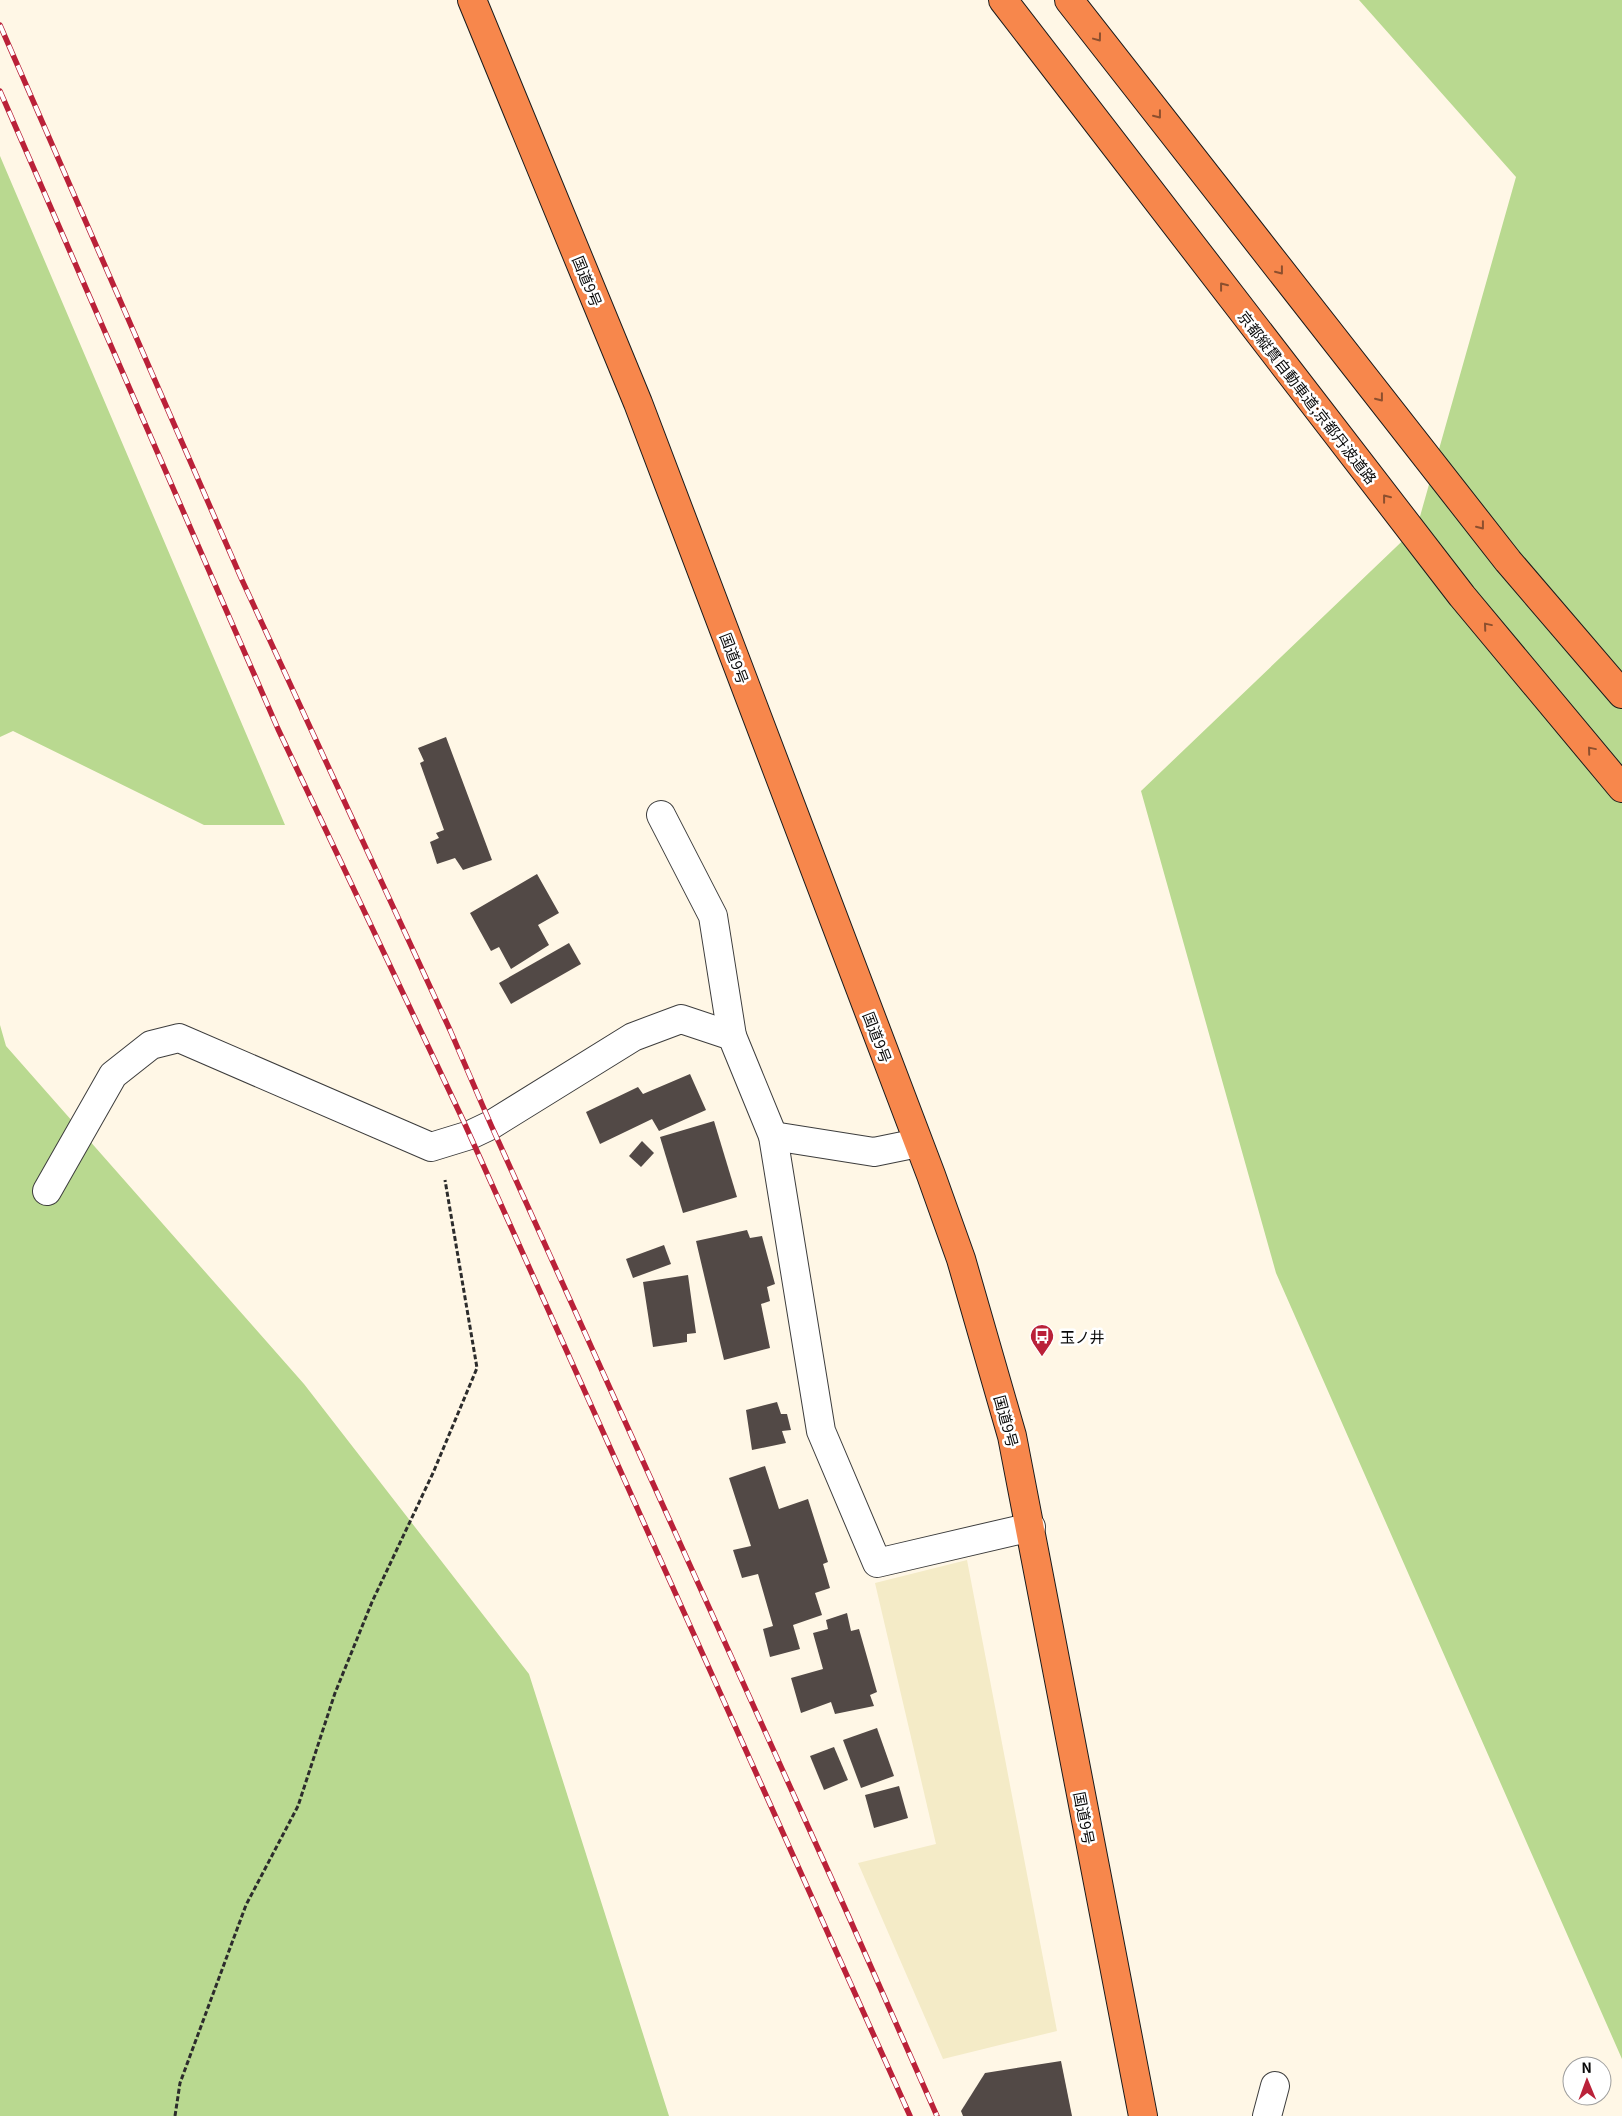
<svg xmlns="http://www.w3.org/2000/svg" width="1622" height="2116" font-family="Georgia,'Noto Sans JP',serif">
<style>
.farmland{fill:#f4ebc7}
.forest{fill:#b9d990}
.building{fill:#524946}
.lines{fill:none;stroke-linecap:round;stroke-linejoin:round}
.minor-casing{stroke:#3d3d3d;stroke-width:30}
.highway-casing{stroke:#1b1b1b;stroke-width:30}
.path{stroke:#2c2c2c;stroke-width:3;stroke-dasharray:5 2.5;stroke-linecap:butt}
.minor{stroke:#fff;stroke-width:28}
.highway{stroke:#f7874c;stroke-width:28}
.rail-casing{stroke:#ba2139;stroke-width:5.5}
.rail{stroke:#fff;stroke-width:4;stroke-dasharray:11;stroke-linecap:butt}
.oneway{stroke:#8c4f2e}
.labels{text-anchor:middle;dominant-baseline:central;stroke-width:5;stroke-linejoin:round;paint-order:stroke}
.street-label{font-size:15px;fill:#0a0a0a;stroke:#fff}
.poi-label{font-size:15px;fill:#0a0a0a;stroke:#fff;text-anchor:start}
</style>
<rect width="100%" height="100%" fill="#fff7e6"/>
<path class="farmland" d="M 967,1560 L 1057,2031 L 943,2059 L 858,1863 L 936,1844 L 875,1583 Z"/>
<g class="forest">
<path d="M 1359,0 L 1622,0 L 1622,2059 L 1276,1273 L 1141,791 L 1417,527 L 1516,177 Z"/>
<path d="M 0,156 L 285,825 L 204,825 L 13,731 L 0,737 Z"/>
<path d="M 0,1025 L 6,1046 L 304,1384 L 529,1674 L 669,2116 L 0,2116 Z"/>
</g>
<g class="building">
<path d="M 446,737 L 492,860 L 463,870 L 455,858 L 437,864 L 430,842 L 439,838 L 436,833 L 444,830 L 420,763 L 424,761 L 418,748 Z"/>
<path d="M 537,874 L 559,913 L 538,925 L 549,945 L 511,969 L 499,947 L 491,951 L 470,913 Z"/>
<path d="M 569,943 L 581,964 L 511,1004 L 499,983 Z"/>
<path d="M 690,1074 L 706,1110 L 659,1131 L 652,1119 L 600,1144 L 586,1112 L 638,1087 L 643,1094 Z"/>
<path d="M 714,1121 L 737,1197 L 683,1213 L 660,1137 Z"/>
<path d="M 642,1141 L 654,1153 L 641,1167 L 629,1156 Z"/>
<path d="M 747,1230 L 750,1238 L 762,1236 L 775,1284 L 767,1287 L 770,1301 L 761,1304 L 770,1348 L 724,1360 L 696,1241 Z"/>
<path d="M 664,1245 L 671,1264 L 633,1278 L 626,1259 Z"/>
<path d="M 688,1275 L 696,1333 L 687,1334 L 687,1342 L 653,1347 L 643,1282 Z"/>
<path d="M 777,1402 L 781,1414 L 787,1414 L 791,1430 L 782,1431 L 786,1443 L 752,1450 L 746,1410 Z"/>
<path d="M 765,1466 L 779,1509 L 808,1499 L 828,1562 L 823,1564 L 830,1588 L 815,1593 L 822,1615 L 793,1625 L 800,1649 L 770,1657 L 763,1629 L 773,1626 L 758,1574 L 742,1578 L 733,1550 L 751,1546 L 729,1478 Z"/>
<path d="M 847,1613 L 851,1631 L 859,1629 L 877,1692 L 870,1695 L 874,1706 L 835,1714 L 831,1702 L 801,1713 L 791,1678 L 823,1669 L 813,1633 L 828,1629 L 826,1620 Z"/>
<path d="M 877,1728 L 894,1776 L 861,1788 L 843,1740 Z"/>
<path d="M 834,1747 L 848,1780 L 824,1790 L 810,1756 Z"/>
<path d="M 899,1786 L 908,1818 L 874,1828 L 865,1795 Z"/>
<path d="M 1061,2061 L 1072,2116 L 963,2116 L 961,2111 L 985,2073 Z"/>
</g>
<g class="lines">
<g class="minor-casing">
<g id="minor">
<path d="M 661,815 L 713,916 L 732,1036"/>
<path d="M 773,1136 L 874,1152 L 918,1143"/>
<path d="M 47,1191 L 113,1075 L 151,1045 L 179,1038 L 431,1147 L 470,1135 L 491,1125 L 633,1037 L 681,1019 L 732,1036 L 773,1136 L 821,1431 L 877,1563 L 1031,1527"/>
<path d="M 1267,2116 L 1275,2086"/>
</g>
</g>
<g class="highway-casing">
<g id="highway">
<path d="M 472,0 L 638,403 L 931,1175 L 961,1259 L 1012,1436 L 1143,2116"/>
<path d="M 1003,0 L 1462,596 L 1622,788"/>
<path d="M 1069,0 L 1508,561 L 1622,694"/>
</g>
</g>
<path class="path" d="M 175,2116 L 180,2083 L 246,1905 L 298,1806 L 335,1693 L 372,1602 L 433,1473 L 477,1368 L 445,1180"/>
<use href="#minor" class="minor"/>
<use href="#highway" class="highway"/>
<g class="rail-casing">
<g id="rail">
<path d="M 0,25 L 242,580 L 450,1030 L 491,1125 L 848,1915 L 937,2116"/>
<path d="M 0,91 L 278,729 L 463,1120 L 910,2116"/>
</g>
</g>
<use href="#rail" class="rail"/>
</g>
<defs><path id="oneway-chevron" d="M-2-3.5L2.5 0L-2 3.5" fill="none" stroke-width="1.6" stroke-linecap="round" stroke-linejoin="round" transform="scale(1.25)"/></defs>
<g class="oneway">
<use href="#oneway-chevron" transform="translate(1098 38) rotate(53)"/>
<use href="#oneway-chevron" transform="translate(1158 115) rotate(52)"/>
<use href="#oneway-chevron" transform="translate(1280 271) rotate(52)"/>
<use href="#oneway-chevron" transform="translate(1223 286) rotate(-128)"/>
<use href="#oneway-chevron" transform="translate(1380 398) rotate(52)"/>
<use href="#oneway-chevron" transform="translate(1386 498) rotate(-128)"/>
<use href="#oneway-chevron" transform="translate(1481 526) rotate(52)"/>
<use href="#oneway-chevron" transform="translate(1487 626) rotate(-130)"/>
<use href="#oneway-chevron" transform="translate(1591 750) rotate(-130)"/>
</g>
<defs>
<g id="bus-pin" transform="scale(1.25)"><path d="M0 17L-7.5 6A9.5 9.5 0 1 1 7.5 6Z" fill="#ba2139" stroke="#fff"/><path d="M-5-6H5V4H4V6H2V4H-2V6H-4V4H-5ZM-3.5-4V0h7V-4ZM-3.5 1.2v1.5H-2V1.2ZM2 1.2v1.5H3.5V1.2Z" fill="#fff"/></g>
</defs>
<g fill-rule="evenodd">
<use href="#bus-pin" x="1042" y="1336"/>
</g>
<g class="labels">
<g class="street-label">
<text transform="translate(588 281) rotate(68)">国道9号</text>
<text transform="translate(1308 397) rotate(52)">京都縦貫自動車道;京都丹波道路</text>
<text transform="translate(735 658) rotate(69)">国道9号</text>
<text transform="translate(878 1037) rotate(69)">国道9号</text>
<text transform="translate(1007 1421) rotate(75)">国道9号</text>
<text transform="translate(1085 1818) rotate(79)">国道9号</text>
</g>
<g class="poi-label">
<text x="1060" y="1336">玉ノ井</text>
</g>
</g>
<g transform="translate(1587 2081) rotate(359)"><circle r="24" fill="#ffffff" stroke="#9d9d9d"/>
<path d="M0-4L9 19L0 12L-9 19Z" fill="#ba2139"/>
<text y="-8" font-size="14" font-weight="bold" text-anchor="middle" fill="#0a0a0a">N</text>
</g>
</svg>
